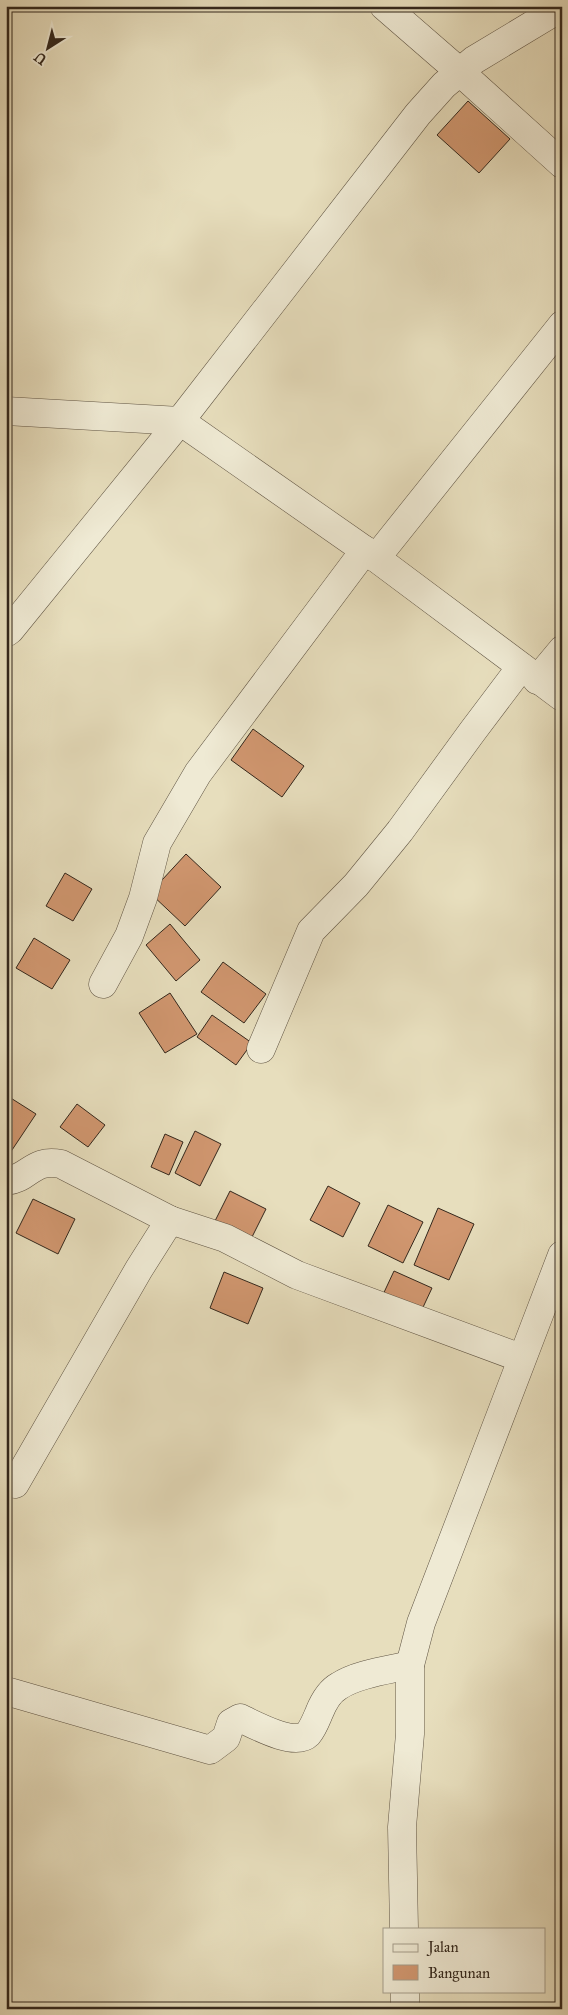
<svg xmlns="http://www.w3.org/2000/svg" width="568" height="2015" font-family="'IM FELL Great Primer',serif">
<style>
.building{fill:#d19770;stroke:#33271c}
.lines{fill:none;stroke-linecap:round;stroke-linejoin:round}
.minor-casing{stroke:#605544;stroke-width:29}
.minor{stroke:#efead4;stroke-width:28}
</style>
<rect width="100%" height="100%" fill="#e7debd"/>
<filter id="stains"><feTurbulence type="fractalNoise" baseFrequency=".004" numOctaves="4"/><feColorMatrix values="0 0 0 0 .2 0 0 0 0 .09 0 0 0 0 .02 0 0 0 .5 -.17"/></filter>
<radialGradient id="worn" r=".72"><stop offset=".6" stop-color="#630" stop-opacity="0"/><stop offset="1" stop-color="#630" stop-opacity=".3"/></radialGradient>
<g class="building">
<path d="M 468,101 L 510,139 L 479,173 L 437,135 Z"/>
<path d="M 253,729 L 304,766 L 282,797 L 231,760 Z"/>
<path d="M 186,854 L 221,887 L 185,926 L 150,893 Z"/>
<path d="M 65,873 L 92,889 L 73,921 L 46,906 Z"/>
<path d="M 170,924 L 200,960 L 176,981 L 146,945 Z"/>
<path d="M 34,938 L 70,960 L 52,989 L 16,968 Z"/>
<path d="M 223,962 L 266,994 L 244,1023 L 201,992 Z"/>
<path d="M 170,993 L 197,1034 L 165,1053 L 139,1013 Z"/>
<path d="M 212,1015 L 252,1043 L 236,1065 L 197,1037 Z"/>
<path d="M 6,1095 L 36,1114 L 10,1153 L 6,1151 Z"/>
<path d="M 77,1104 L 105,1125 L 88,1147 L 60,1127 Z"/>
<path d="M 195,1131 L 221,1144 L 200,1186 L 175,1173 Z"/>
<path d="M 165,1134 L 183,1142 L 169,1175 L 151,1167 Z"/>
<path d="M 328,1186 L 360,1203 L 343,1237 L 310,1220 Z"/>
<path d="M 230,1191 L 266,1209 L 247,1247 L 211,1229 Z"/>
<path d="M 33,1199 L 75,1219 L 58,1254 L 16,1233 Z"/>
<path d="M 388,1205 L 423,1222 L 403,1263 L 368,1246 Z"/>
<path d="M 438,1208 L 474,1224 L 449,1280 L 414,1265 Z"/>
<path d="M 394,1271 L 432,1288 L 418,1318 L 380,1301 Z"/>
<path d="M 224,1272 L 263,1288 L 248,1324 L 210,1308 Z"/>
</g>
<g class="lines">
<g class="minor-casing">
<g id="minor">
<path d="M 384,6 L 460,72 L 562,164"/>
<path d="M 6,411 L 180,421 L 376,558 L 562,697"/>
<path d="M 376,558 L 562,325"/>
<path d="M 6,633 L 10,630 L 180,421 L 418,114 L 444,85 L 474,60 L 562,7"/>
<path d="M 537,680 L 562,650"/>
<path d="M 103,984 L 129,936 L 143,898 L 157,843 L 198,773 L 365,550"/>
<path d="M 261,1049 L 311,931 L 356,885 L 400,831 L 472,732 L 521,667"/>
<path d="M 6,1181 C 29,1179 32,1158 61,1164 L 170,1220"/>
<path d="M 15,1484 L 139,1269 L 170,1220 L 225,1238 L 297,1275 L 521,1358"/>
<path d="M 6,1691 L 210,1750 L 226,1738 L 231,1723 L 240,1718 C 255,1725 295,1747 308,1734 C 313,1728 316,1720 319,1713 C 323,1703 330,1691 339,1686 C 357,1674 389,1670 410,1665"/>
<path d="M 404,1929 L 402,1827 L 410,1734 L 410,1665 L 421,1623 L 562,1255"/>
<path d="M 405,1991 L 405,2009"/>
</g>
</g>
<use href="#minor" class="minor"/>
</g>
<rect width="568" height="2015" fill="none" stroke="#e7debd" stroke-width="25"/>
<rect x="8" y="8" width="553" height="2000" fill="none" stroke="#33271c" stroke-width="2.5"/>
<rect x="12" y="12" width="543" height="1990" fill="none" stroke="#33271c"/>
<rect x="383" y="1928" width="162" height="65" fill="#efead4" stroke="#a49c8a"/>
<rect x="393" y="1944" width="25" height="8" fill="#efead4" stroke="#a49c8a"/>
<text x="428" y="1952" font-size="15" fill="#33271c">Jalan</text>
<rect x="393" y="1965" width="25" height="15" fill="#d19770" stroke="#a49c8a"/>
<text x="428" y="1978" font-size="15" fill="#33271c">Bangunan</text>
<g transform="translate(48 48) rotate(216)" stroke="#efead4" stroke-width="4" paint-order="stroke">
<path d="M0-4L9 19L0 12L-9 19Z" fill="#33271c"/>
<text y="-8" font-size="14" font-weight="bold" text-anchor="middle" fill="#33271c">U</text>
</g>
<rect width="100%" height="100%" filter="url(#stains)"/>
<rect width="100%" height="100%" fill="url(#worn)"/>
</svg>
